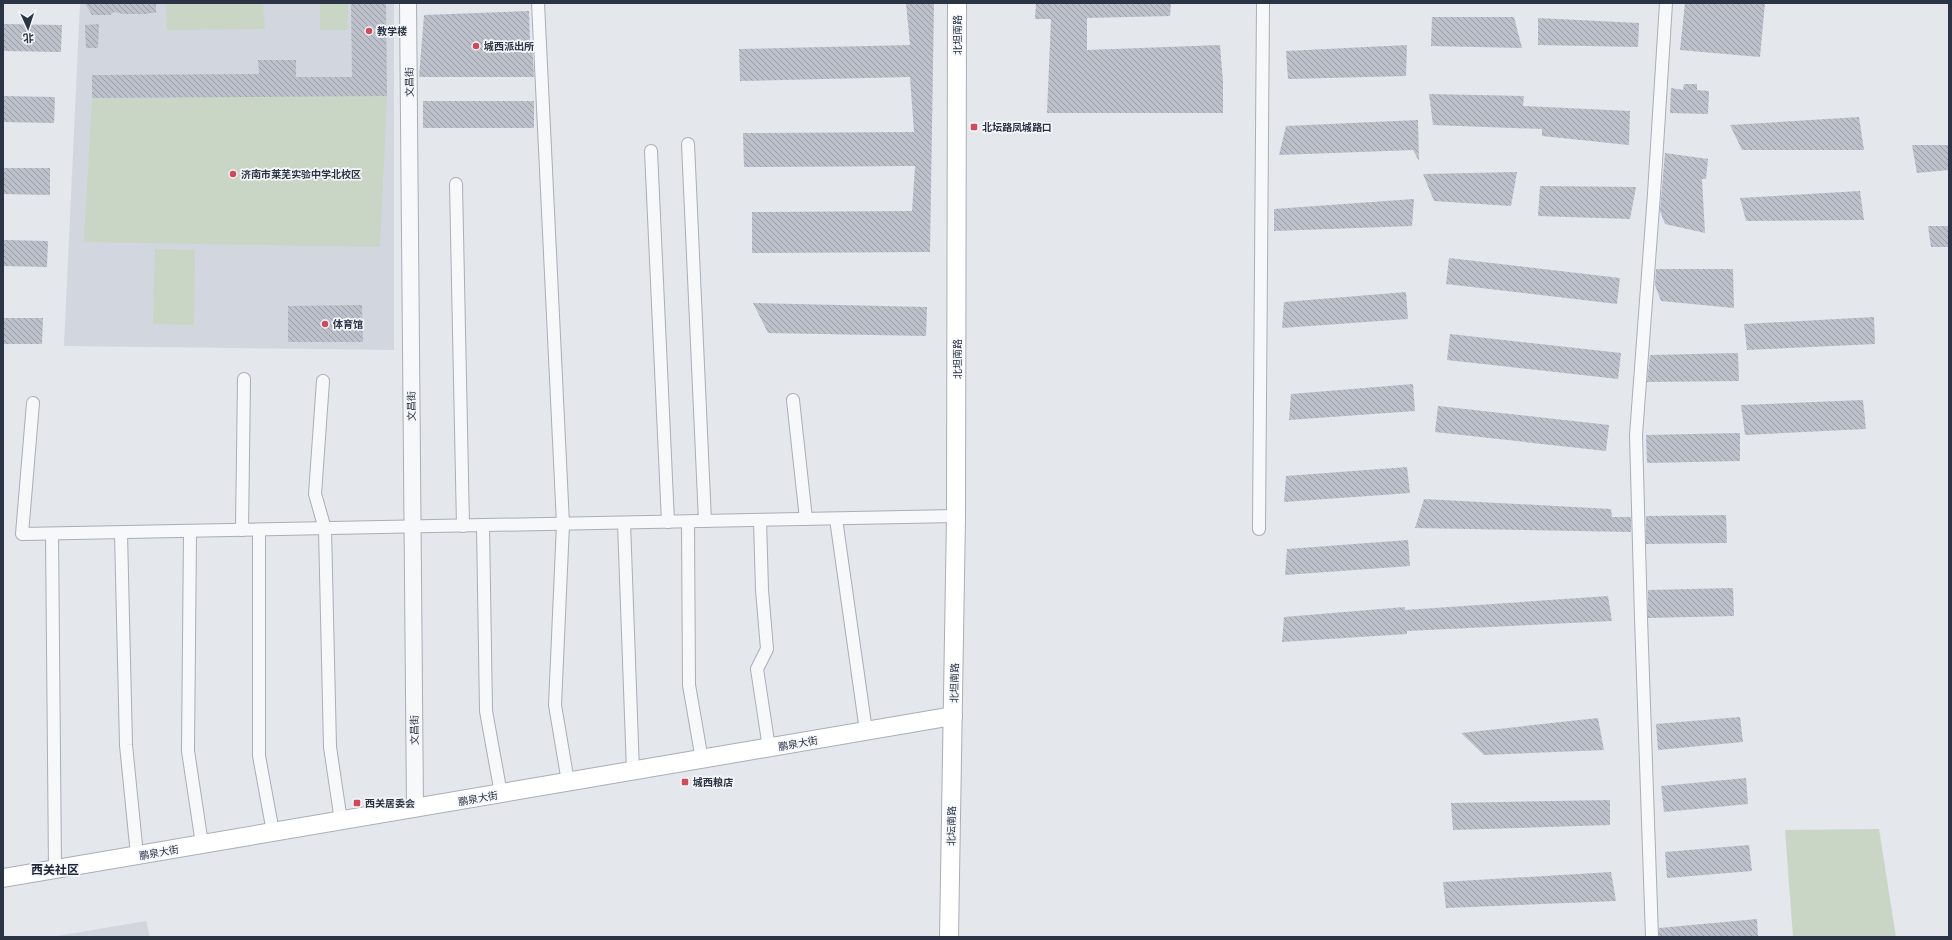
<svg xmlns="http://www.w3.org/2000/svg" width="1952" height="940" font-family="Manrope,'Noto Sans SC',sans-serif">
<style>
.built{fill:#d2d6de}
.grass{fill:#c9d6c5}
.building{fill:url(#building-back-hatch)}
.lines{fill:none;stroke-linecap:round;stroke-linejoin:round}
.minor-casing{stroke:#a9aeb7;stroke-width:14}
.tertiary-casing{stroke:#a9aeb7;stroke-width:18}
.secondary-casing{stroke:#a9aeb7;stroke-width:20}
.minor{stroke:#f7f8fa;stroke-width:12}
.tertiary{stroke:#f7f8fa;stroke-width:16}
.secondary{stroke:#fff;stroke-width:18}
.poi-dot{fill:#d1495b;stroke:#f4f6f9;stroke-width:1.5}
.labels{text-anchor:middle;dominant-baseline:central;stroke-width:3.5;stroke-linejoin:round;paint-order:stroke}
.poi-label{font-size:10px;font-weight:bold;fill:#2b3445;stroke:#f4f6f9;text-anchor:start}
.street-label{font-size:10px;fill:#2b3445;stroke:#f4f6f9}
.quarter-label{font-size:12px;font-weight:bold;fill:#1d2536;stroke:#f4f6f9}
</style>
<defs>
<pattern id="building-back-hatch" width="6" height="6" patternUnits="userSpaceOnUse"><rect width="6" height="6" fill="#bbc0ca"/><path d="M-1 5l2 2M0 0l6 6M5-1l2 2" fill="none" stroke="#989da6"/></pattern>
</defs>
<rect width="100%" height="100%" fill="#e4e7ec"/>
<g class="built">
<path d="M 80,3 L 394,3 L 394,350 L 64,346 Z"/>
<path d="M 146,921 L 150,937 L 51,937 Z"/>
</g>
<g class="grass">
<path d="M 166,3 L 263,3 L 265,29 L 167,30 Z"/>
<rect x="320" y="3" width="28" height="27"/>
<path d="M 387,96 L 380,247 L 84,242 L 92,98 Z"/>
<path d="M 155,249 L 195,250 L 194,325 L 153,324 Z"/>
<path d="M 1879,829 L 1896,937 L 1793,937 L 1785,830 Z"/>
</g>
<g class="building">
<path d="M 85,3 L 156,3 L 156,13 L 149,13 L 148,14 L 124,14 L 114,12 L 110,15 L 92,15 Z"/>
<path d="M 351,3 L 386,3 L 387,96 L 92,98 L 92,75 L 259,74 L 258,60 L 296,60 L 296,77 L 352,77 Z"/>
<path d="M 906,3 L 934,3 L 930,252 L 752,253 L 752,212 L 912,211 L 915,166 L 744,167 L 743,133 L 914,132 L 910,77 L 740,81 L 739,49 L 910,45 Z"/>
<path d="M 1036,3 L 1171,3 L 1170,16 L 1087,18 L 1087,50 L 1220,45 L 1223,82 L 1223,113 L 1047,113 L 1051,19 L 1035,19 Z"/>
<path d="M 1685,3 L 1765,3 L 1760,57 L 1680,50 Z"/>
<path d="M 529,11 L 530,42 L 532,42 L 534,77 L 419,77 L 424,15 Z"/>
<path d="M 1432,17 L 1514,17 L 1522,48 L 1431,46 Z"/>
<path d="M 1538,18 L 1639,23 L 1638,47 L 1538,45 Z"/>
<path d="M 3,24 L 62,25 L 61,52 L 3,51 Z"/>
<path d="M 99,24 L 98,48 L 86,48 L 85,25 Z"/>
<path d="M 1407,45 L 1406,76 L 1288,79 L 1286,51 Z"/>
<path d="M 1684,84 L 1697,84 L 1697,90 L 1709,91 L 1708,114 L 1670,113 L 1671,88 L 1683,90 Z"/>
<path d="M 1429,94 L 1524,96 L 1523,106 L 1630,111 L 1629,145 L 1542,136 L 1542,129 L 1433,125 Z"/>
<path d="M 3,96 L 55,97 L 54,123 L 3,122 Z"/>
<rect x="423" y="101" width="111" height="27"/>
<path d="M 1859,117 L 1864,150 L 1742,150 L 1730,125 Z"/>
<path d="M 1418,120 L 1419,161 L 1413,150 L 1279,155 L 1286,126 Z"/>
<path d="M 1912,145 L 1949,145 L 1949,170 L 1917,173 Z"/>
<path d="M 1665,153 L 1708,159 L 1706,179 L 1702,179 L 1705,233 L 1665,224 L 1660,211 Z"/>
<path d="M 3,168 L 50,168 L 50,195 L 3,194 Z"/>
<path d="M 1517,172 L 1511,206 L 1434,201 L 1423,174 Z"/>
<path d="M 1540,186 L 1636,187 L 1630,219 L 1538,216 Z"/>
<path d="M 1860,191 L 1864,220 L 1746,221 L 1740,198 Z"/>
<path d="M 1414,199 L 1412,226 L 1274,231 L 1274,209 Z"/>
<path d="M 1928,226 L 1949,226 L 1949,247 L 1931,247 Z"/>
<path d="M 3,240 L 48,241 L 47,267 L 3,266 Z"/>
<path d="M 1449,258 L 1620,278 L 1617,304 L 1446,284 Z"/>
<path d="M 1656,269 L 1733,269 L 1734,308 L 1661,301 L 1655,285 Z"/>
<path d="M 1406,292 L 1408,319 L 1282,328 L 1284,302 Z"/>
<path d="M 753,303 L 927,307 L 926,336 L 768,333 Z"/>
<path d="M 362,305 L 363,342 L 288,342 L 288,306 Z"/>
<path d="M 1874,317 L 1875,344 L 1747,350 L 1744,324 Z"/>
<path d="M 3,318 L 43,318 L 42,344 L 3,344 Z"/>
<path d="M 1450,334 L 1621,353 L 1618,379 L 1447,360 Z"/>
<path d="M 1738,353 L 1739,381 L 1647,382 L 1650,355 Z"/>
<path d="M 1413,384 L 1415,411 L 1289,420 L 1291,394 Z"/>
<path d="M 1863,400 L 1866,429 L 1745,435 L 1741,405 Z"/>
<path d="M 1438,406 L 1609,425 L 1606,451 L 1435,432 Z"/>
<path d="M 1740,433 L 1740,461 L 1647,463 L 1646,435 Z"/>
<path d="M 1407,467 L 1410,493 L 1284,502 L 1286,476 Z"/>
<path d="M 1424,499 L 1611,509 L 1612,517 L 1631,517 L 1631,532 L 1415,528 Z"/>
<path d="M 1726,515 L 1727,543 L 1646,544 L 1646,516 Z"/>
<path d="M 1408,540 L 1410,566 L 1285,575 L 1287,549 Z"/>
<path d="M 1733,588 L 1734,616 L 1648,618 L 1648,590 Z"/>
<path d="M 1608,596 L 1612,621 L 1407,631 L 1407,634 L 1282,642 L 1284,617 L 1405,607 L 1405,610 Z"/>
<path d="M 1740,717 L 1743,742 L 1658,750 L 1656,724 Z"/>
<path d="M 1598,718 L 1604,750 L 1484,755 L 1461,733 Z"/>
<path d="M 1746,778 L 1748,804 L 1664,812 L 1661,786 Z"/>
<path d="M 1610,800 L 1610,825 L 1453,830 L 1451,803 Z"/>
<path d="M 1749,845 L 1752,871 L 1667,878 L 1665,852 Z"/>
<path d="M 1611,872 L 1616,901 L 1446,908 L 1443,882 Z"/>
<path d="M 1757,919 L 1758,937 L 1659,937 L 1659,928 Z"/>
</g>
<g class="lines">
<g class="minor-casing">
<g id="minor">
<path d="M 538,3 L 563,524 L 555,705 L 568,782"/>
<path d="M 688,144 L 705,521"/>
<path d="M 651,151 L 668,522"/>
<path d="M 456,184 L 463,526"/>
<path d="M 323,381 L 315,494 L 325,529 L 330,747 L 341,821"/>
<path d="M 793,400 L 806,519"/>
<path d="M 33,403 L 22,534 L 956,516"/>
<path d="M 836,519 L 866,731"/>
<path d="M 760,520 L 762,590 L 767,649 L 757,669 L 769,748"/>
<path d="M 688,522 L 689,685 L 702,760"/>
<path d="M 624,523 L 633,771"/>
<path d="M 483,526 L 486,711 L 501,794"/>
<path d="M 1259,529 L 1263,3"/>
<path d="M 242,530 L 244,379"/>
<path d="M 259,530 L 259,756 L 273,832"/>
<path d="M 190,531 L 188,751 L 202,844"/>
<path d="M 121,533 L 126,745 L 137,855"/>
<path d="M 52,534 L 55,869"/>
<path d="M 1652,937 L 1641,618 L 1636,435 L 1654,194 L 1666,3"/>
</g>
</g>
<g class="tertiary-casing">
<path id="tertiary" d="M 408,3 L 415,808"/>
</g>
<g class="secondary-casing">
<g id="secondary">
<path d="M 3,878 L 953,716"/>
<path d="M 949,937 L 956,516 L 957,3"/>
</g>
</g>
<use href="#minor" class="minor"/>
<use href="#tertiary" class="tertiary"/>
<use href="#secondary" class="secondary"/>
</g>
<g class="poi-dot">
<circle cx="369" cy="31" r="4"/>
<circle cx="476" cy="46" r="4"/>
<rect x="970" y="123" width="8" height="8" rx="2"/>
<circle cx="233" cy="174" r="4"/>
<circle cx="325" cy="324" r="4"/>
<rect x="681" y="778" width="8" height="8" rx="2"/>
<rect x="353" y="799" width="8" height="8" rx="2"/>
</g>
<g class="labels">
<g class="poi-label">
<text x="377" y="31">教学楼</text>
<text x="484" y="46">城西派出所</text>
<text x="982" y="127">北坛路凤城路口</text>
<text x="241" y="174">济南市莱芜实验中学北校区</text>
<text x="333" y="324">体育馆</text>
<text x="693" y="782">城西粮店</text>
<text x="365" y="803">西关居委会</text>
</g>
<g class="street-label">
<text transform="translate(957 35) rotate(-90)">北坦南路</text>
<text transform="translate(409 82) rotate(-91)">文昌街</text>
<text transform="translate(957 359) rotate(-90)">北坦南路</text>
<text transform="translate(411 406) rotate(-91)">文昌街</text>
<text transform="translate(954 683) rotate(-89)">北坦南路</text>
<text transform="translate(414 730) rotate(-91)">文昌街</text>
<text transform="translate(798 743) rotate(-10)">鹏泉大街</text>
<text transform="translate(478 798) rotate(-10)">鹏泉大街</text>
<text transform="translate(951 826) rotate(-89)">北坛南路</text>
<text transform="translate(159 852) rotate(-10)">鹏泉大街</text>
</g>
<g class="quarter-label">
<text x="55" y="869">西关社区</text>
</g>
</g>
<rect width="1952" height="940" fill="none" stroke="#2b3445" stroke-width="8"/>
<g transform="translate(28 28) rotate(177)" stroke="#f4f6f9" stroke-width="3" paint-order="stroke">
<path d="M0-3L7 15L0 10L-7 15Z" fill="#2b3445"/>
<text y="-6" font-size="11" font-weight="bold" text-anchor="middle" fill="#2b3445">北</text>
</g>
</svg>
